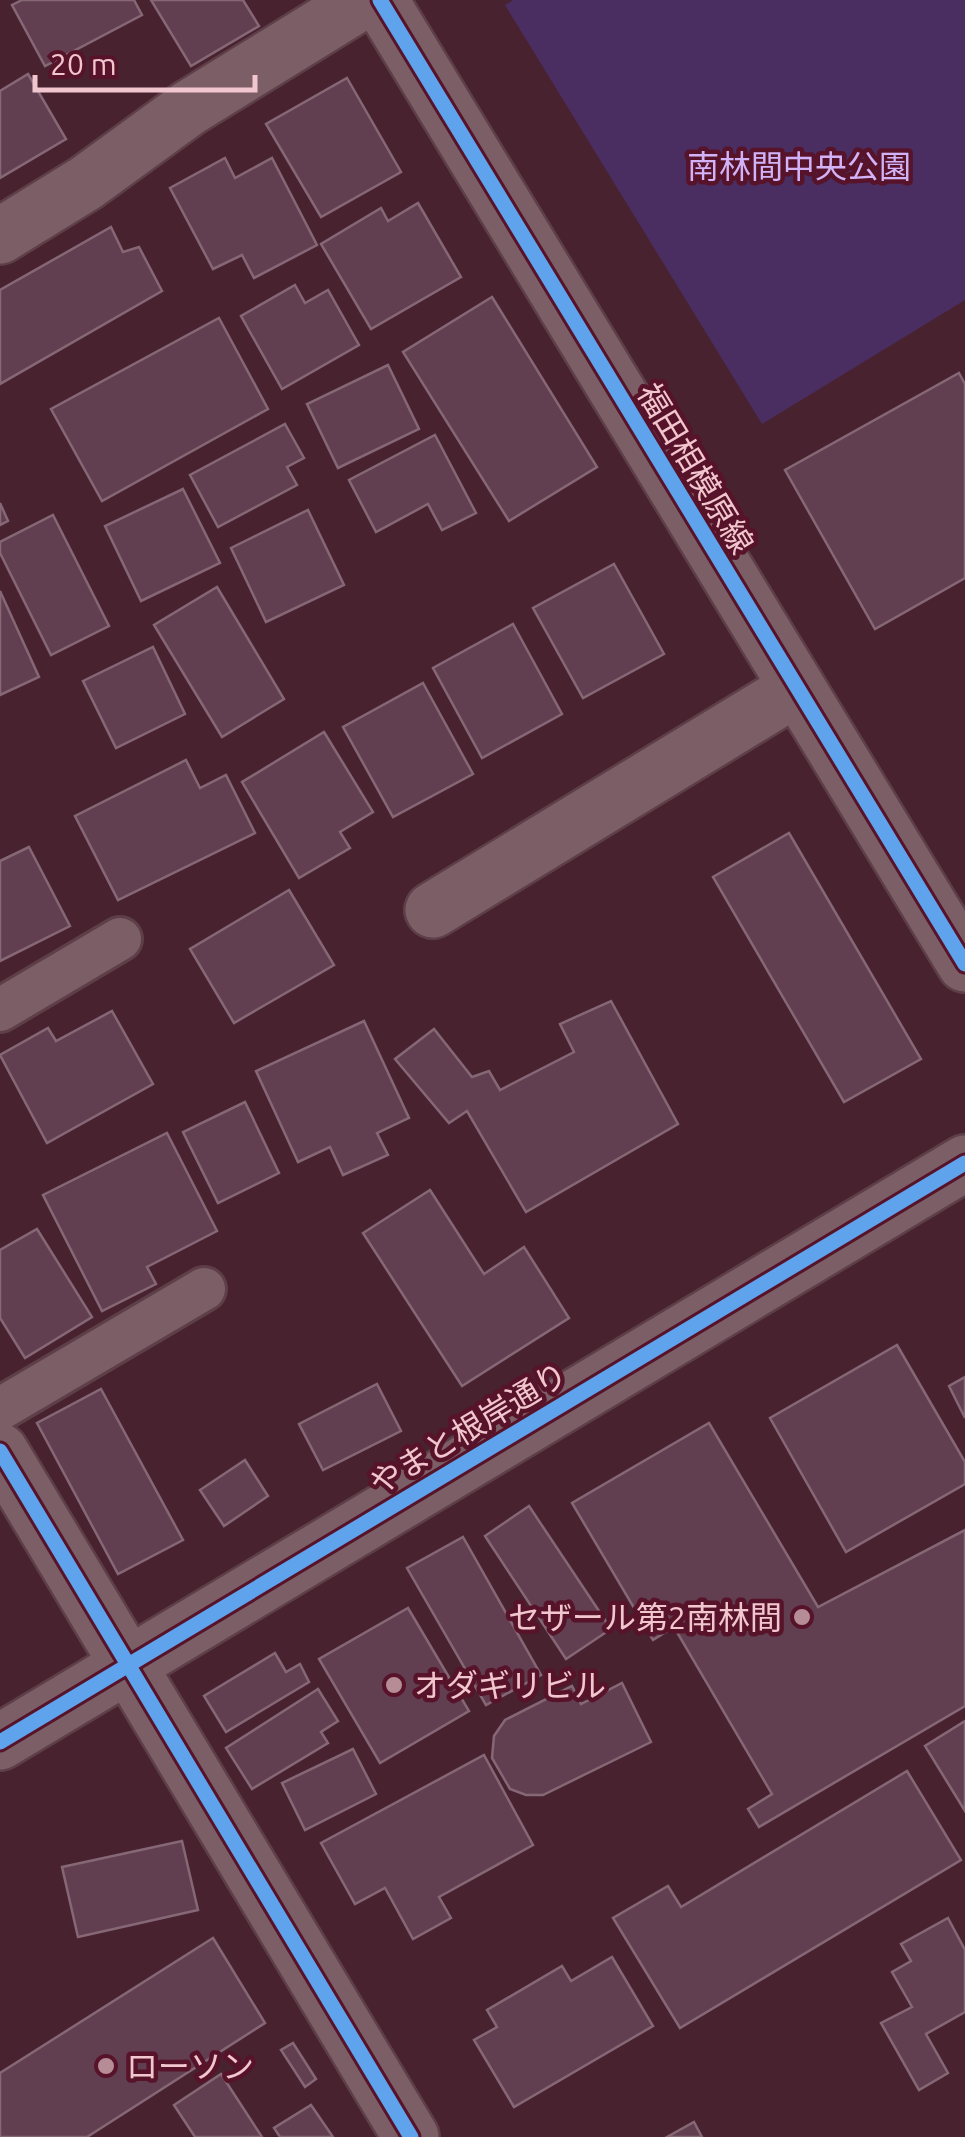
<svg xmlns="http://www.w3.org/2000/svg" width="965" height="2137" font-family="Ubuntu,'Noto Sans JP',sans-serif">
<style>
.green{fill:#4b2e61}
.building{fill:#623f50;stroke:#866775;stroke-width:2.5}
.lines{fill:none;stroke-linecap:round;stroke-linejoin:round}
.service-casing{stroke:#5e3f49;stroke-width:48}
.minor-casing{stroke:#5e3f49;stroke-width:60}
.tertiary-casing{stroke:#5e3f49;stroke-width:60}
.service{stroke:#7c5e66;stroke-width:42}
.minor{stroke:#7c5e66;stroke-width:55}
.tertiary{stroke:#7c5e66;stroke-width:55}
.cycleway-casing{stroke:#57132a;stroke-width:21}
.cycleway{stroke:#60a3ed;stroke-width:15}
.poi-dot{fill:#b68d97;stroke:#57132a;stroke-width:4}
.labels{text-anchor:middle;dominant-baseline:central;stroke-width:9;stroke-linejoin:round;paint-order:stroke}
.park-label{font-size:32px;fill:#d2b3f8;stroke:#57132a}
.street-label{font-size:32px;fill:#f2c6cf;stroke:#57132a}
.poi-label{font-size:32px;fill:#f2c6cf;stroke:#57132a;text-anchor:start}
</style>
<rect width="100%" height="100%" fill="#48222f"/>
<path class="green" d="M 513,0 L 965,0 L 965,300 L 762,424 L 505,5 Z"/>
<g class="building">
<path d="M 22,0 L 134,0 L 142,15 L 45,66 L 12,5 Z"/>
<path d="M 151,0 L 243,0 L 259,26 L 191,66 Z"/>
<path d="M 28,74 L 66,139 L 0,178 L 0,91 Z"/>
<path d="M 347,78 L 401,172 L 321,217 L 266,124 Z"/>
<path d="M 225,158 L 235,178 L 272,158 L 317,245 L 254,278 L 242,255 L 213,269 L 170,188 Z"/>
<path d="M 418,203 L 461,277 L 371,329 L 321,244 L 381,208 L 388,221 Z"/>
<path d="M 111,227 L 123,252 L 139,247 L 162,291 L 0,384 L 0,290 Z"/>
<path d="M 295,285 L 305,303 L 328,290 L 359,345 L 282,389 L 241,316 Z"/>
<path d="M 492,297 L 597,467 L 509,521 L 403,352 Z"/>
<path d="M 219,318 L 268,409 L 102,501 L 51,409 Z"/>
<path d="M 388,365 L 419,429 L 338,468 L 307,404 Z"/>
<path d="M 959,373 L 965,384 L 965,578 L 875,629 L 785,470 Z"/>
<path d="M 285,424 L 304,458 L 287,467 L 297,485 L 218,527 L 190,475 Z"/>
<path d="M 435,435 L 476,513 L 442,530 L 428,504 L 376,532 L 349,480 Z"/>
<path d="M 183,489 L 220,563 L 141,601 L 105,526 Z"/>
<path d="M 0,503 L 8,521 L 0,525 Z"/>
<path d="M 308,510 L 344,585 L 266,622 L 231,548 Z"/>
<path d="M 53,515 L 109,626 L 51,655 L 0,553 L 0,542 Z"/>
<path d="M 614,564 L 664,654 L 583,698 L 533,608 Z"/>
<path d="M 217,587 L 284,699 L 222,737 L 154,625 Z"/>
<path d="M 0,591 L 39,677 L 0,695 Z"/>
<path d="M 513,624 L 562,714 L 482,758 L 433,668 Z"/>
<path d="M 153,647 L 185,714 L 116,748 L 83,681 Z"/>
<path d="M 423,683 L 473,774 L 393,817 L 343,727 Z"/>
<path d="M 324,732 L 373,812 L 340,832 L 350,848 L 299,878 L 242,782 Z"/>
<path d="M 186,760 L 200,788 L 226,775 L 255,833 L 118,900 L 75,816 Z"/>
<path d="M 789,833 L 921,1059 L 844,1102 L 713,877 Z"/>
<path d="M 29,847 L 70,926 L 0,961 L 0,861 Z"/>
<path d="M 289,890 L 334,965 L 234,1023 L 190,949 Z"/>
<path d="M 611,1001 L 678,1124 L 526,1212 L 467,1111 L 449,1123 L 395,1059 L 434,1029 L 472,1077 L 489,1071 L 500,1090 L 574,1052 L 560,1024 Z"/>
<path d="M 112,1011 L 153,1084 L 47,1143 L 0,1055 L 48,1028 L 56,1041 Z"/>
<path d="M 364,1021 L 409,1118 L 377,1133 L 388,1155 L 343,1175 L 330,1147 L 298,1162 L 256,1071 Z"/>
<path d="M 245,1102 L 279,1173 L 218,1203 L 183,1132 Z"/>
<path d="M 167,1133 L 217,1231 L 147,1267 L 156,1284 L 102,1311 L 43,1195 Z"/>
<path d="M 430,1190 L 484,1274 L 524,1247 L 569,1318 L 462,1386 L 363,1233 Z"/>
<path d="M 37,1229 L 92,1317 L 25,1358 L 0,1318 L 0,1250 Z"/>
<path d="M 897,1345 L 965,1462 L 965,1484 L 846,1552 L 770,1418 Z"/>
<path d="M 965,1377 L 965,1418 L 949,1386 Z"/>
<path d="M 377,1384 L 401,1431 L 323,1470 L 299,1424 Z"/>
<path d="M 101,1389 L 183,1540 L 118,1574 L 37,1423 Z"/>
<path d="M 709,1423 L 818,1607 L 965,1530 L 965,1706 L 759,1827 L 748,1809 L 772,1794 L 674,1627 L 653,1640 L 572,1503 Z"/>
<path d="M 245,1460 L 268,1496 L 224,1526 L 200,1490 Z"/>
<path d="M 529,1506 L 611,1629 L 566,1659 L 485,1536 Z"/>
<path d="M 463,1537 L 541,1675 L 486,1705 L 407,1568 Z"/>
<path d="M 408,1608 L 469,1711 L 380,1763 L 319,1659 Z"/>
<path d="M 275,1653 L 286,1672 L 300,1664 L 309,1682 L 226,1732 L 204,1696 Z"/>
<path d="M 622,1683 L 651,1742 L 543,1795 L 526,1795 L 510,1789 L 492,1758 L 494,1736 L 505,1720 L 572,1686 L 581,1704 Z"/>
<path d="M 318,1689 L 338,1721 L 321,1732 L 328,1743 L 252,1789 L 226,1748 Z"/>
<path d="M 965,1721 L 965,1811 L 925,1746 Z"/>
<path d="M 353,1749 L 376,1794 L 305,1830 L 282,1783 Z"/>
<path d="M 484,1755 L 533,1845 L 439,1897 L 451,1918 L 413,1939 L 385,1888 L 355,1904 L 321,1843 Z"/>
<path d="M 907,1771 L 961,1860 L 680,2028 L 613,1918 L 668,1886 L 681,1907 Z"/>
<path d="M 182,1841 L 198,1910 L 78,1937 L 62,1867 Z"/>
<path d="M 948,1918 L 965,1950 L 965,2012 L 926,2034 L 948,2073 L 919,2090 L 881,2023 L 912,2007 L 892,1972 L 911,1961 L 901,1944 Z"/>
<path d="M 213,1938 L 265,2023 L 87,2137 L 0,2137 L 0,2073 Z"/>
<path d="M 612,1957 L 653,2026 L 514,2107 L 474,2040 L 497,2027 L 487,2010 L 562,1966 L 571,1981 Z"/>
<path d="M 293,2043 L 316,2079 L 305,2087 L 281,2050 Z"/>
<path d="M 221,2074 L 262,2137 L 195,2137 L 174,2105 Z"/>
<path d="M 311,2105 L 333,2137 L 280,2137 L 274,2128 Z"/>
<path d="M 694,2122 L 702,2137 L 667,2137 Z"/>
</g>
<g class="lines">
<g class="service-casing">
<g id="service">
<path d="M 0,1010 L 120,939"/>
<path d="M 0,1409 L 204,1289"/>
</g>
</g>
<g class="minor-casing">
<g id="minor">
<path d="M 0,236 L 86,183 L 189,108 L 364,0"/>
<path d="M 433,910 L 797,688"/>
<path d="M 0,1451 L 411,2137"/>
</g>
</g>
<g class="tertiary-casing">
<g id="tertiary">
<path d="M 380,0 L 965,964"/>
<path d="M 0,1742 L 965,1163"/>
</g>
</g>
<use href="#service" class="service"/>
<use href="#minor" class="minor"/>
<use href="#tertiary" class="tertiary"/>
<g class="cycleway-casing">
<g id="cycleway">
<path d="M 380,0 L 965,964"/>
<path d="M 0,1451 L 411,2137"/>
<path d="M 0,1742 L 965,1163"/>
</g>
</g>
<use href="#cycleway" class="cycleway"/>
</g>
<g class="poi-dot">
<circle cx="802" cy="1617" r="10"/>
<circle cx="394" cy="1685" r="10"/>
<circle cx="106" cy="2066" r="10"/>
</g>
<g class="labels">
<g class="park-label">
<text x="799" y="166">南林間中央公園</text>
</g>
<g class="street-label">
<text transform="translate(696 468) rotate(59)">福田相模原線</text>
<text transform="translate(468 1428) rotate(-31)">やまと根岸通り</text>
</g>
<g class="poi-label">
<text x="782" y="1617" text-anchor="end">セザール第2南林間</text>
<text x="414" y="1685">オダギリビル</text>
<text x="126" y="2066">ローソン</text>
</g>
</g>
<path d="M35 75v15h220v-15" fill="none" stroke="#f2c6cf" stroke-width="5"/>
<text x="50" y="75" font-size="30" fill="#f2c6cf" stroke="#57132a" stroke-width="8" paint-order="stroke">20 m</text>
</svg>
